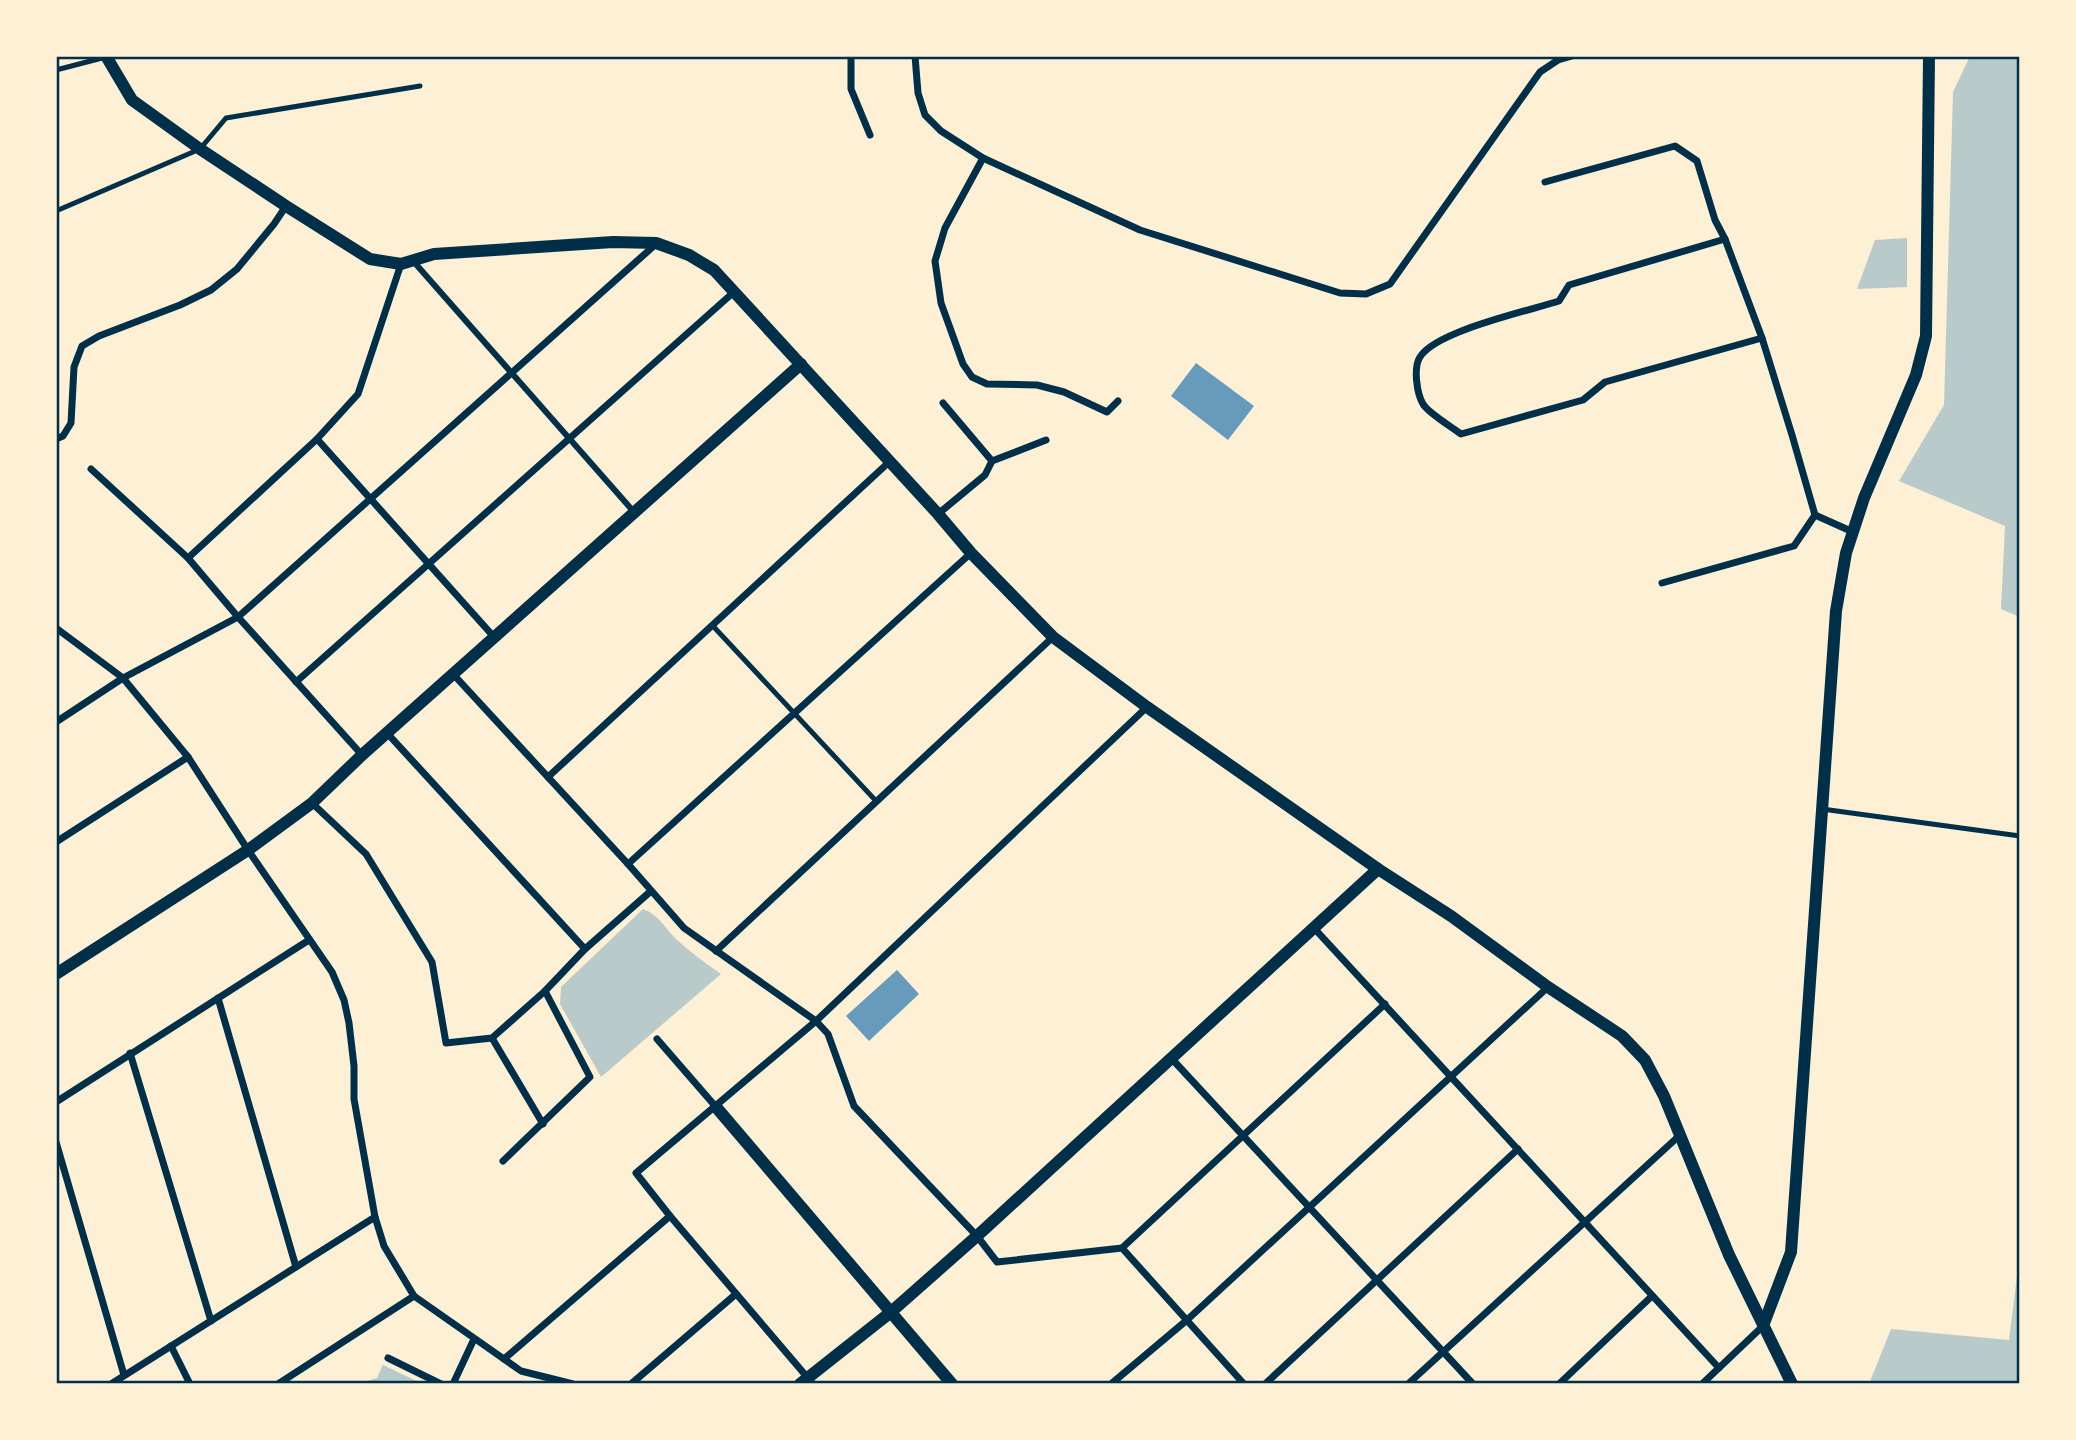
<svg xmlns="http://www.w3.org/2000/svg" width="2076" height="1440" font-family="'Exo 2',sans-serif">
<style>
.green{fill:#b9caca}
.water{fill:#669bbc}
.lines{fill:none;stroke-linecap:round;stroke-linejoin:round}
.service{stroke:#003049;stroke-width:5}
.pedestrian{stroke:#003049;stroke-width:6}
.minor{stroke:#003049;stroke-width:7}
.tertiary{stroke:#003049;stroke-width:12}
.neatline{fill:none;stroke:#003049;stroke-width:2.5}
</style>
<rect width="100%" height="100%" fill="#fdf0d5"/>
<g class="green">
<path d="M 1970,56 L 2020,56 L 2020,617 L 2001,609 L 2005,526 L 1899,481 L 1944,405 L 1953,92 Z"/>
<path d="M 1907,238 L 1907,287 L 1857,289 L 1875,240 Z"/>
<path d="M 643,909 C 658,914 665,928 676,939 C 690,952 705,963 721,974 L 601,1077 L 560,1004 L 561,987 Z"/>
<path d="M 2020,1252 L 2020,1384 L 1869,1384 L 1891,1329 L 2009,1340 Z"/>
<path d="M 383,1364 L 383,1365 L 423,1384 L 356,1384 L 377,1378 Z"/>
</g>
<g class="water">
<path d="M 1196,363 L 1254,406 L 1228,440 L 1171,396 Z"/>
<path d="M 897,970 L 919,994 L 869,1041 L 846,1016 Z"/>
</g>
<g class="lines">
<g class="service">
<path d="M 56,70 L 106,57"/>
<path d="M 56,211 L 200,149 L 226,118 L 420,86"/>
<path d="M 712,625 L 877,802"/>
<path d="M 1822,809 L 2020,836"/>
</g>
<path class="pedestrian" d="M 414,262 L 634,512"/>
<g class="minor">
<path d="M 851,56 L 851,89 L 870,135"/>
<path d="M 915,56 L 918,93 L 925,115 L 941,131 L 983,158 L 1140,230 L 1340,293 L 1366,294 L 1390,284 L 1540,72 L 1558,60 L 1572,56"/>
<path d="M 983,158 L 945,228 L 935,261 L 941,303 L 963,364 L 972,377 L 987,384 L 1037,385 L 1064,392 L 1107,412 L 1118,401"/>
<path d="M 1545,182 L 1675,146 L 1697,161 L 1715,220 L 1725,239 L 1762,338 L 1792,435 L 1815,515"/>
<path d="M 1725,239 L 1569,285 L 1559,301 C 1528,311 1436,331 1420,357 C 1413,368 1417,394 1423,404 C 1428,413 1452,427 1461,434 L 1583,400 L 1605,382 L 1762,338"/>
<path d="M 943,403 L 992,461"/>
<path d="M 56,439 L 63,436 L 71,423 L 74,367 L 82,346 L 99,336 L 180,305 L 211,290 L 237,269 L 274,224 L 286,206"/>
<path d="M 317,439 L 494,637"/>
<path d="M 91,469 L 188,558 L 238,617 L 362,755"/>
<path d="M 938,514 L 985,475 L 992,461 L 1046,440"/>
<path d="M 188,558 L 317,439 L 358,394 L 401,264"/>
<path d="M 1662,583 L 1794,546 L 1815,515 L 1853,532"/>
<path d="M 56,628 L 123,678 L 188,757 L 248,850 L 332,972 L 344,1000 L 349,1023 L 354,1066 L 354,1099 L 375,1217 L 384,1246 L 414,1296 L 521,1371 L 573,1384"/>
<path d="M 453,674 L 628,864 L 684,928 L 816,1021 L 828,1034 L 854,1106 L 977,1236 L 997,1262 L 1122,1248 L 1385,1004"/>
<path d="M 296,682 L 735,291"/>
<path d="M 56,722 L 123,678 L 238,617 L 656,244"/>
<path d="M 387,733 L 585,949"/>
<path d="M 548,777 L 888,463"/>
<path d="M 312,803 L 366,854 L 432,962 L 446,1043 L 492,1038 L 545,991 L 585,949 L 651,891"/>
<path d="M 56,842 L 188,757"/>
<path d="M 628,864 L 971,553"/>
<path d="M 1313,927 L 1719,1368"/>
<path d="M 716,951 L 1053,637"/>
<path d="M 218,998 L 296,1267"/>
<path d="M 492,1038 L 543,1124"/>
<path d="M 657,1039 L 716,1107"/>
<path d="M 130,1053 L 211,1321"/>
<path d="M 1172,1059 L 1473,1384"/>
<path d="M 56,1102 L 309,940"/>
<path d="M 56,1142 L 124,1375"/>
<path d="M 503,1161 L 590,1077 L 545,991"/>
<path d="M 1122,1248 L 1244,1384"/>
<path d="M 171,1346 L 190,1384"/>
<path d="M 388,1358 L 441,1384"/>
<path d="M 504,1359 L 670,1216"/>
<path d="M 111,1384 L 375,1217"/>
<path d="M 278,1384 L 414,1296"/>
<path d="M 453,1384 L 474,1339"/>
<path d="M 631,1384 L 736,1294"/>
<path d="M 813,1384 L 670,1216 L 636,1173 L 816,1021 L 1147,707"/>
<path d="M 1111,1384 L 1187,1320 L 1548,987"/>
<path d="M 1265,1384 L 1518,1149"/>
<path d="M 1408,1384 L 1680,1135"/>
<path d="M 1559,1384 L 1652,1296"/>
<path d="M 1702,1384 L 1763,1326"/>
</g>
<g class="tertiary">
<path d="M 106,56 L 132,100 L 200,149 L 286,206 L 370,259 L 401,264 L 434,254 L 613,242 L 656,243 L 689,255 L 714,270 L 938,514 L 971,553 L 1053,637 L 1147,707 L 1378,869 L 1451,916 L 1548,987 L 1622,1036 L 1645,1060 L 1664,1096 L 1729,1255 L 1792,1384"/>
<path d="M 56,974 L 248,850 L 312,803 L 362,755 L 801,364"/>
<path d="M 716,1107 L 952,1384"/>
<path d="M 1763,1326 L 1791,1252 L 1836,611 L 1846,553 L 1864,498 L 1916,375 L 1926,336 L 1929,56"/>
<path d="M 800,1384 L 891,1312 L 977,1236 L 1378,869"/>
</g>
</g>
<rect width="2076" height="1440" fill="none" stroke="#fdf0d5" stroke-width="116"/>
<rect x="58" y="58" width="1960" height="1324" class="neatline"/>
</svg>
